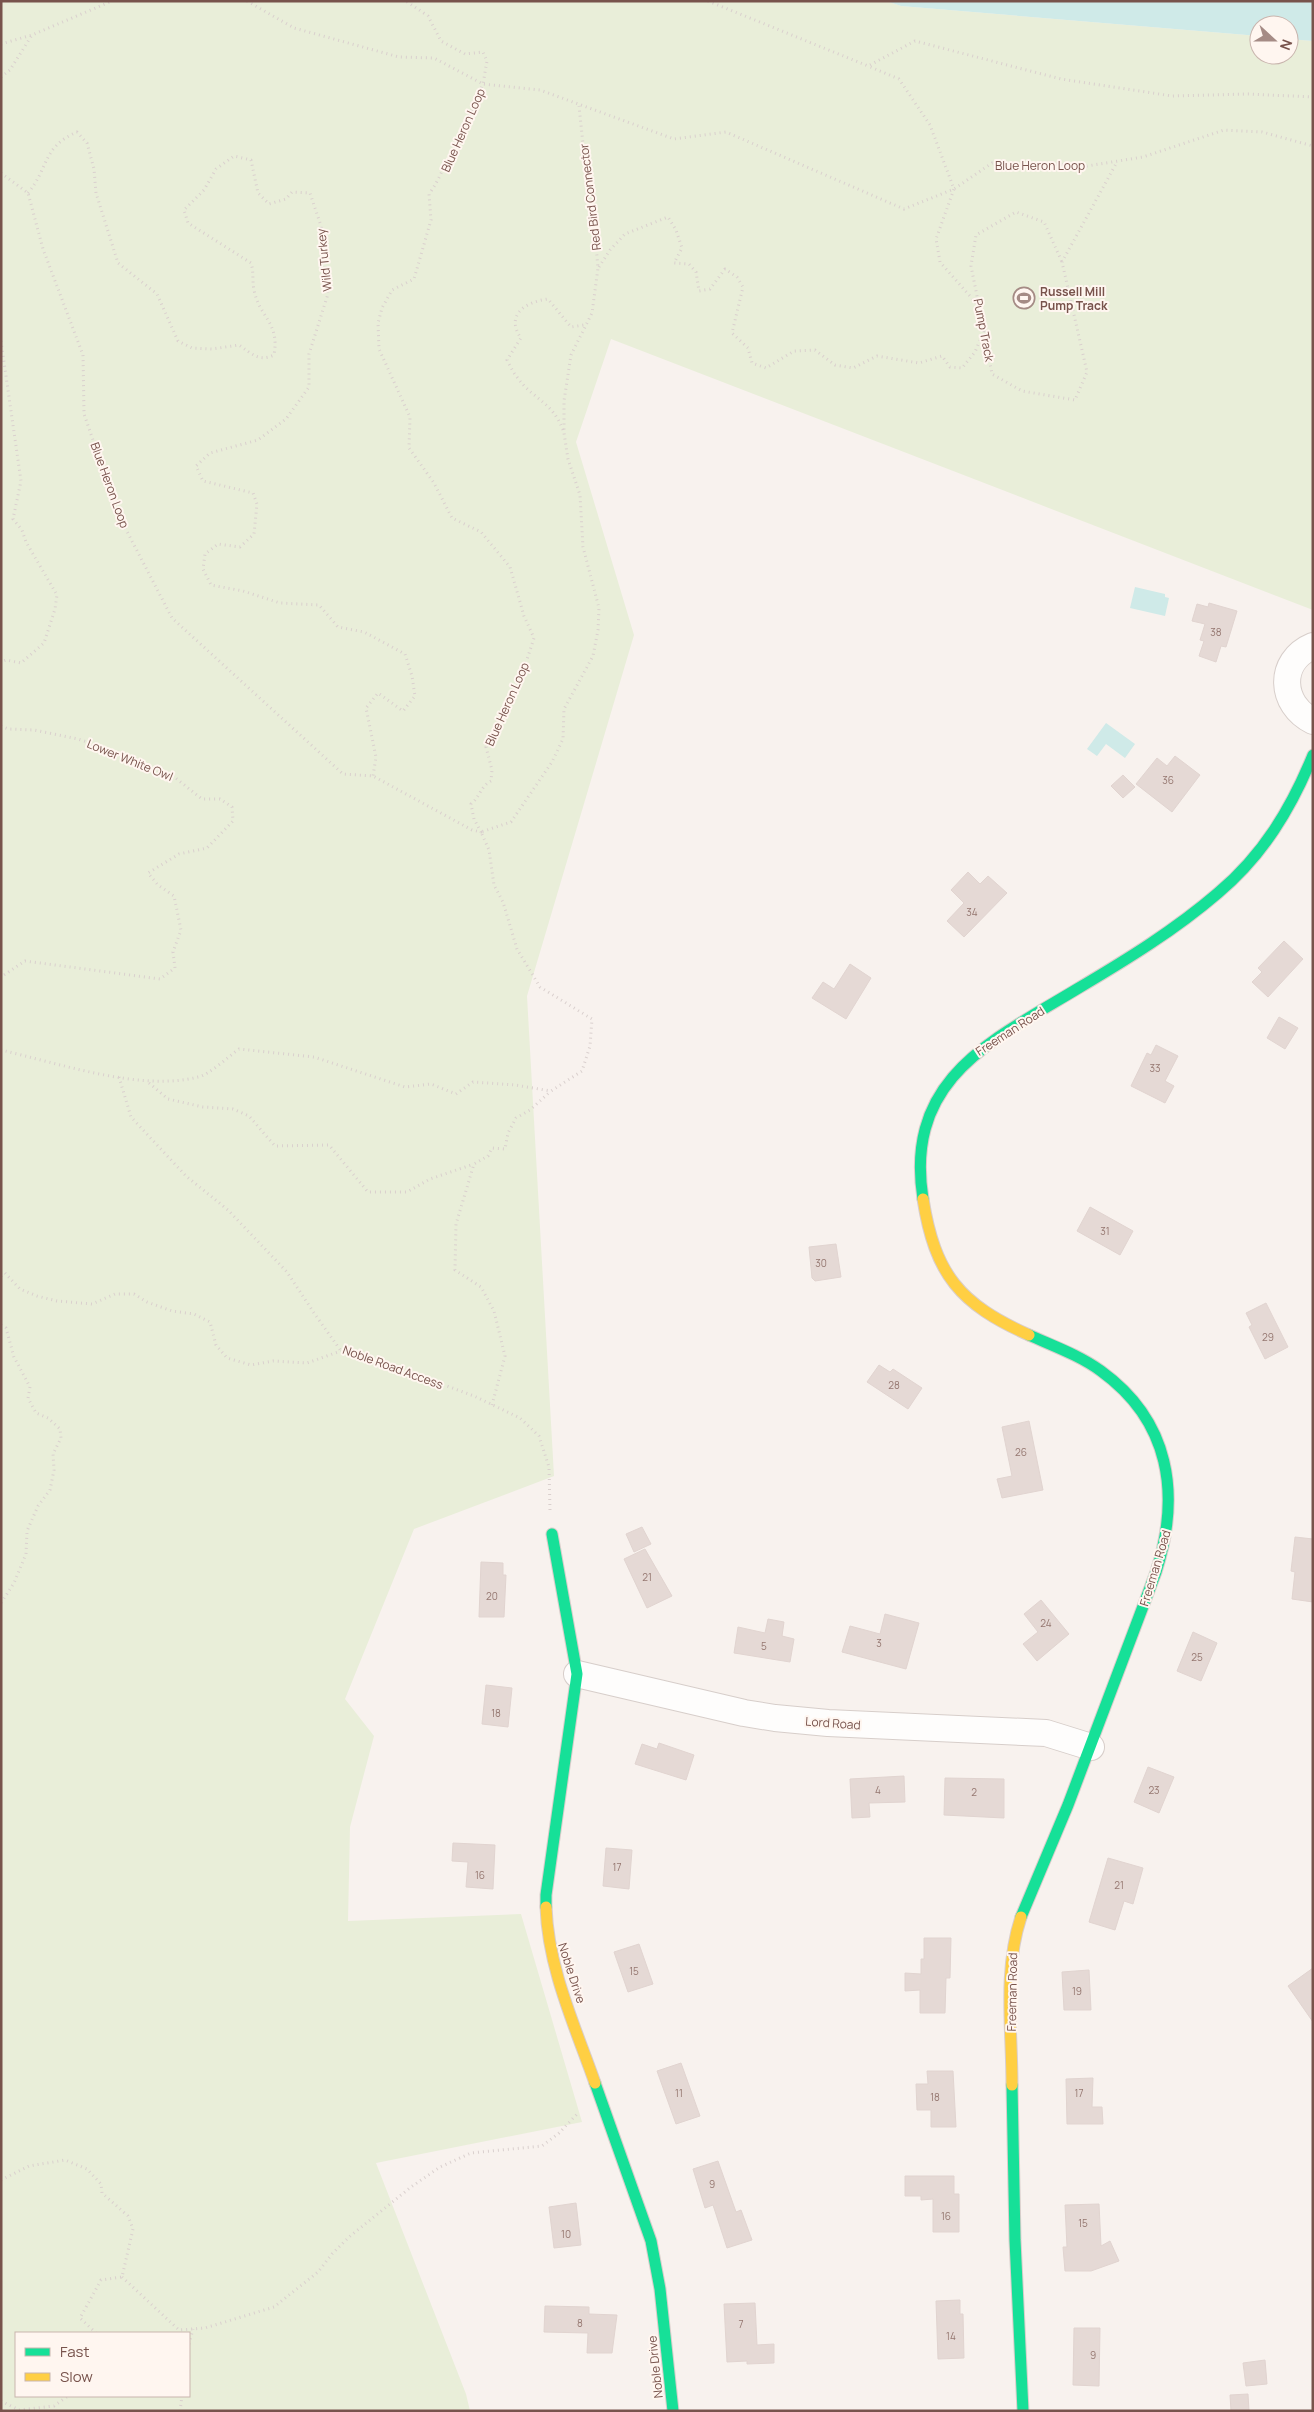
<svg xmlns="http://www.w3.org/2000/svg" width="1314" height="2412" font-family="Manrope,sans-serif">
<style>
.green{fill:#e9eed9;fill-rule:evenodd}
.water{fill:#cfeae8}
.building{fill:#e5d9d5;stroke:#e1d4d0}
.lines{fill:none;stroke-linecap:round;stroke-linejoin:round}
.street-casing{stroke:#d7ceca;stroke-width:28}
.fast-casing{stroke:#d9cecb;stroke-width:13}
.slow-casing{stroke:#d9cecb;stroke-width:13}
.path{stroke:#dad0ce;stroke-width:3;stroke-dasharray:1 4;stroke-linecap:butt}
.street{stroke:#fefdfc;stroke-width:26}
.fast{stroke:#16e098;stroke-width:11}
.slow{stroke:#ffcf43;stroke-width:11}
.labels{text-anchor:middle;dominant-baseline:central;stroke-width:4;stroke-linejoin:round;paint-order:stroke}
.number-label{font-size:10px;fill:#957770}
.street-label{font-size:12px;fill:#78534c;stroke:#fff6f0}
.poi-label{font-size:12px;font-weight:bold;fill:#78534c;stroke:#fff6f0;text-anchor:start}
</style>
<rect width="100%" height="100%" fill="#f8f2ee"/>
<path class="green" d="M 1,1 L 886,1 L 901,6 L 1259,36 L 1259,55 L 1289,55 L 1289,39 L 1313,41 L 1313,610 L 611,339 L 576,442 L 634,635 L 527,996 L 554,1476 L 414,1529 L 345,1699 L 374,1736 L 350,1827 L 348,1921 L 521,1914 L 582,2122 L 376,2163 L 466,2394 L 470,2411 L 1,2411 ZM 16,2333 L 189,2333 L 189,2396 L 16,2396 Z"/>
<g class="water">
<path d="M 886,1 L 1313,1 L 1313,41 L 1289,39 L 1289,25 L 1259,25 L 1259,36 L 901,6 Z"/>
<path d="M 1135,587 L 1165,594 L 1165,597 L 1169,598 L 1165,616 L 1130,608 Z"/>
<path d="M 1106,723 L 1135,744 L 1125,758 L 1106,744 L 1097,756 L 1087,749 Z"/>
</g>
<g class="building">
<path d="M 1209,603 L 1237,611 L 1226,647 L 1221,646 L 1216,662 L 1199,656 L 1204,641 L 1200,640 L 1205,624 L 1192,621 L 1197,604 L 1208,607 Z"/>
<path d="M 1175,756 L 1200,775 L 1172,812 L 1136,784 L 1157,758 L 1167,766 Z"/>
<path d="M 1123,775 L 1135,787 L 1123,798 L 1111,786 Z"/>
<path d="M 968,872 L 980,884 L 988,876 L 1007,893 L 964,937 L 947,921 L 964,903 L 951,890 Z"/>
<path d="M 1284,941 L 1303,959 L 1268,997 L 1252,982 L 1262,972 L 1258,968 Z"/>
<path d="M 850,964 L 871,978 L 846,1019 L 812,998 L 823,982 L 834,989 Z"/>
<path d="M 1279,1017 L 1298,1028 L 1285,1049 L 1267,1038 Z"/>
<path d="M 1156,1045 L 1178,1056 L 1165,1081 L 1174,1086 L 1165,1103 L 1131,1086 L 1147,1053 L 1151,1055 Z"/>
<path d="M 1090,1207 L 1133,1231 L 1120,1255 L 1077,1231 Z"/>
<path d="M 836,1244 L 841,1277 L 815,1281 L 812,1278 L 809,1247 Z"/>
<path d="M 1266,1303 L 1288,1347 L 1265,1359 L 1249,1327 L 1252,1325 L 1246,1313 Z"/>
<path d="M 879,1365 L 890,1372 L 893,1369 L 922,1388 L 908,1409 L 867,1382 Z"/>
<path d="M 1029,1421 L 1043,1490 L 1002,1498 L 997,1479 L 1012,1476 L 1002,1427 Z"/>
<path d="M 642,1527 L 651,1544 L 634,1552 L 626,1534 Z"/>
<path d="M 1295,1537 L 1313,1539 L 1313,1602 L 1292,1599 L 1295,1572 L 1291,1571 Z"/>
<path d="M 645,1549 L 672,1596 L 647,1608 L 624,1559 Z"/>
<path d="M 481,1562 L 503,1563 L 503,1575 L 506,1575 L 504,1617 L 479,1617 Z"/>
<path d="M 1041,1600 L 1069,1634 L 1037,1661 L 1023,1644 L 1038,1632 L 1024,1614 Z"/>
<path d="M 885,1614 L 919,1623 L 906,1669 L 842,1652 L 850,1626 L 880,1634 Z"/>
<path d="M 768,1619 L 784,1622 L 782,1636 L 794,1639 L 790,1662 L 734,1653 L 738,1627 L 765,1633 Z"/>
<path d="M 1193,1632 L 1217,1643 L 1201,1681 L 1177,1671 Z"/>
<path d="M 486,1685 L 512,1688 L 508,1727 L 482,1724 Z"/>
<path d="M 659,1743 L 694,1755 L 686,1780 L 635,1764 L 642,1744 L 657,1749 Z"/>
<path d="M 1148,1767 L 1174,1777 L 1159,1813 L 1134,1802 Z"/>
<path d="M 904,1776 L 905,1802 L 869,1803 L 870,1817 L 852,1818 L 850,1779 Z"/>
<path d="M 945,1778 L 1004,1779 L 1004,1818 L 944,1815 Z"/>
<path d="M 453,1843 L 495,1845 L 493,1889 L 466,1887 L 468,1862 L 452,1861 Z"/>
<path d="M 606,1848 L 632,1850 L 629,1889 L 603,1886 Z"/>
<path d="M 1108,1858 L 1143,1868 L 1133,1904 L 1124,1901 L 1115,1930 L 1089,1922 Z"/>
<path d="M 924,1938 L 951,1938 L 950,1978 L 946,1978 L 945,2013 L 920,2013 L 920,1990 L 905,1991 L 905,1973 L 921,1974 L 921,1959 L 924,1959 Z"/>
<path d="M 639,1944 L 653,1984 L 628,1992 L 614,1952 Z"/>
<path d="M 1313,1968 L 1313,2022 L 1288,1986 Z"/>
<path d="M 1089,1970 L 1091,2010 L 1064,2010 L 1062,1972 Z"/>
<path d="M 681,2063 L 700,2116 L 676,2124 L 657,2071 Z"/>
<path d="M 927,2071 L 953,2071 L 956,2127 L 931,2127 L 931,2110 L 917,2110 L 916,2084 L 928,2084 Z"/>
<path d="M 1093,2078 L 1092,2107 L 1102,2107 L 1103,2124 L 1067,2124 L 1066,2079 Z"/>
<path d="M 718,2161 L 736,2212 L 741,2210 L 752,2240 L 727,2248 L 713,2205 L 705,2208 L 693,2169 Z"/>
<path d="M 905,2176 L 954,2176 L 954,2194 L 959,2194 L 959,2232 L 933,2232 L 933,2199 L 921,2200 L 921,2196 L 905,2196 Z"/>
<path d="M 576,2203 L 581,2245 L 554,2248 L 549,2207 Z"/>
<path d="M 1099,2204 L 1101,2246 L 1110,2241 L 1119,2261 L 1091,2271 L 1065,2271 L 1063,2247 L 1067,2247 L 1065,2205 Z"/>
<path d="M 960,2300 L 960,2314 L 963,2314 L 964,2358 L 938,2359 L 936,2301 Z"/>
<path d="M 755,2303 L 757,2345 L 774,2344 L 774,2363 L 747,2364 L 747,2361 L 727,2362 L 724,2304 Z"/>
<path d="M 545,2306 L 589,2307 L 589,2314 L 617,2315 L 612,2353 L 587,2353 L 588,2333 L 544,2332 Z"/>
<path d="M 1074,2328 L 1100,2328 L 1099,2386 L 1073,2385 Z"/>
<path d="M 1265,2360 L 1267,2384 L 1246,2386 L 1243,2363 Z"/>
<path d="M 1248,2394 L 1249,2411 L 1231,2411 L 1230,2395 Z"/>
</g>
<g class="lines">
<g class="street-casing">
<g id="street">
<path d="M 1313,646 C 1277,661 1280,705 1313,721"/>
<path d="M 577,1674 L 744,1713 L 775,1718 L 828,1723 L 1046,1733 L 1091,1747"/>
</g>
</g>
<g class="fast-casing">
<g id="fast">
<path d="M 923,1199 C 904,1079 991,1041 1077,989 C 1126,960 1175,930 1218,893 C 1263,855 1291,809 1313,755"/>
<path d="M 546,1907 L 546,1895 L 577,1674 L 552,1534"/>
<path d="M 1021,1917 L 1068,1805 L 1156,1572 C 1181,1494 1170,1421 1101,1371 C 1079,1355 1053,1346 1029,1335"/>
<path d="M 595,2083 L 651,2241 L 660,2289 L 673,2411"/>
<path d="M 1012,2085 L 1015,2240 L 1023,2411"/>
</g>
</g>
<g class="slow-casing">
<g id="slow">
<path d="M 923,1199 C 935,1275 960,1304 1029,1335"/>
<path d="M 546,1907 C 548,1968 575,2026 595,2083"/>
<path d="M 1012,2085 C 1012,2028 1003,1972 1021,1917"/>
</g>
</g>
<g class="path">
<path d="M 247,1 L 294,28 L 399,57 L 434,58 L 483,84 L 487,61 L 483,52 L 465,54 L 441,41 L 428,16 L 406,1"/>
<path d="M 708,1 L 868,66 L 915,41 L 1061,79 L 1172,96 L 1248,94 L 1313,97"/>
<path d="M 1,44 L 32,35 L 112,1"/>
<path d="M 1,77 L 10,70 L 32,35"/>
<path d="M 1,173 L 28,193 L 43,249 L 83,355 L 84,414 L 120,518 L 172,618 L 343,774 L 373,776 L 472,830 L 481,832 L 474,819 L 471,804 C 480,797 480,787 491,781 L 492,770 L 486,747 L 499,727 L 509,696 L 519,684 L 534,638 L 524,616 L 510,567 L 481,532 L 452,518 L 434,483 L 409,448 L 410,417 L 379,349 L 378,323 L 382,308 L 392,290 L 414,279 L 431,220 L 429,194 C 440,179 442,169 451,154 C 463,131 473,108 483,84 L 540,90 L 674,139 L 726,132 L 904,209 L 954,189 L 992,163 L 1040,163 L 1087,166 L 1143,157 L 1224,130 L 1262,132 L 1313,146"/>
<path d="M 28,193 C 49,168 42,147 77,132 L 87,143 L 94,169 L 96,193 L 118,263 L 157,294 L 178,341 L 192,348 L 212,349 L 239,345 C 252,354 259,362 274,355 C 280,322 259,317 254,290 C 252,280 254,272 251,263 L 188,223 L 184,210 L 204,190 L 216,169 L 234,156 L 251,160 L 258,193 L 269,204 L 286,199 L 292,192 L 310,193 L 321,226 L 328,294 L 309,354 L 309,387 L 286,419 L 258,440 L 210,453 L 196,466 L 203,481 L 253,493 L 257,504 L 254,534 L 240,547 L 218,544 L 205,554 L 203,569 L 211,585 L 243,591 L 280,603 L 319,605 L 338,627 L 364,632 L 405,654 L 412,676 L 415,696 L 403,711 L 378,693 L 366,708 L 376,757 L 373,776"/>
<path d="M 599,267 L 610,250 L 625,234 L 668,217 L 676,230 L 682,248 L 674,263 L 689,264 L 696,272 L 699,291 L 710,289 L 725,269 L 737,277 L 743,287 L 732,333 L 748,348 L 752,363 L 766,368 L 794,351 L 815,350 L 835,365 L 853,368 L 877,356 L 919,363 L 942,356 L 950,367 L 962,368 L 975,352 L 984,331 L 977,304 L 940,262 L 936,239 L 954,189 L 930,125 L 899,79 L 868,66"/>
<path d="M 979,306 L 971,266 L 976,235 L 1016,212 L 1044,222 L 1062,262"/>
<path d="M 984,331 L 992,374 L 1022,391 L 1075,400 L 1087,372 L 1062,262 L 1117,162"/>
<path d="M 1,341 L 21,481 L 13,519 L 22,530 L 26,542 L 57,595 L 55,609 L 44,643 L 21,663 L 6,660 L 1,662"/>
<path d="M 563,430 C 552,401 532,399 517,377 C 513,372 510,366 507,360 L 521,338 C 505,315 525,302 548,299 L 571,327 L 584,325"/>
<path d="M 1,726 L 8,729 L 34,730 L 78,739 L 120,753 L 136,763 L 173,776 L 202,799 L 220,799 L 232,807 L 233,821 L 207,848 L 179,854 L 148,873 L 158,885 L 174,896 L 181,930 L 173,952 L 175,968 L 160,979 L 25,961 L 1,977"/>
<path d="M 1,1050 C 58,1063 141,1092 198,1077 C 209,1075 229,1056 239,1049 L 314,1057 L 405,1087 L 431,1084 L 456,1094 L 473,1082 L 515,1085 L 551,1091 L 582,1071 L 590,1046 L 592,1019 L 540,987 L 517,949 L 503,902 L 494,885 L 489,850 L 481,832 L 511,822 L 552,762 L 563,739 L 564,709 L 593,656 L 598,630 L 599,608 L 583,547 L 580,495 L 568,459 L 564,433 L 564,401 L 571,355 L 592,313 L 598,268 L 591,191 L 585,163 L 579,106"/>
<path d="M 119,1077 L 131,1117 L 186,1176 L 228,1210 L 287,1272 L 314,1313 L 341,1351 L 393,1366 L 474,1396 L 520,1418 L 539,1436 L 549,1467 L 550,1511"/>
<path d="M 149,1083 L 168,1099 L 203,1107 L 233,1109 L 249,1116 L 275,1146 L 329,1145 L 368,1192 L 407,1192 L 430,1179 L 474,1164"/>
<path d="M 1,1276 L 5,1273 L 20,1289 L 37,1296 L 57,1301 L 92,1304 L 115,1294 L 134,1294 L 147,1302 L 172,1311 L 194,1314 L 210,1322 L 216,1345 L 227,1358 L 251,1365 L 273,1361 L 307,1363 L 341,1351"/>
<path d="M 1,1325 L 6,1328 L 14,1357 L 30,1387 L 28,1398 L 36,1413 L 48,1418 L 60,1429 L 61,1438 L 53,1454 L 54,1470 L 50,1490 L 38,1506 L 27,1531 L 26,1554 L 14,1583 L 1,1603"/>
<path d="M 492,1405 L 505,1356 L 494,1311 L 481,1287 L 455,1270 L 456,1224 L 474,1164 L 488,1156 L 492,1148 L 505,1149 L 508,1133 L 516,1118 L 530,1110 L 551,1091"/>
<path d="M 1,2180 L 29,2166 L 65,2160 L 87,2169 L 101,2184 L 102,2193 L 128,2216 L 133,2229 L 122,2277 L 101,2280 L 80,2318 L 96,2333"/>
<path d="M 122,2277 L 179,2330 L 205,2328 L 274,2307 L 318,2272 L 332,2254 L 349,2237 L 411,2187 L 440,2167 L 471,2153 L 542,2146 L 559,2133 L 579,2112"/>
<path d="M 189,2344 L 193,2329"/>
<path d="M 1,2401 L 19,2410 L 54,2406 L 68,2396"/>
<path d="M 180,2411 L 182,2396"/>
</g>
<use href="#street" class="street"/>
<use href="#fast" class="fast"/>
<use href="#slow" class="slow"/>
</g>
<defs>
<g id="stadium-ring" transform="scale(1.125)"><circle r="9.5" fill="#fff6f0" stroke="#a58b85" stroke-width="1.5"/><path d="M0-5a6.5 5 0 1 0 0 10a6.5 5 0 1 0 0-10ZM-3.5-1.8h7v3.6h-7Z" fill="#a58b85"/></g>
</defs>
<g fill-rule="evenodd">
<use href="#stadium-ring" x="1024" y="298"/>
</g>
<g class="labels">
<g class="number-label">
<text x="1216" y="632">38</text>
<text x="1168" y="780">36</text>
<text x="972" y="912">34</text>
<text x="1155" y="1068">33</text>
<text x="1105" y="1231">31</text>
<text x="821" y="1263">30</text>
<text x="1268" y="1337">29</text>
<text x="894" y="1385">28</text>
<text x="1021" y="1452">26</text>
<text x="647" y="1577">21</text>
<text x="492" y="1596">20</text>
<text x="1046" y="1623">24</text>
<text x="879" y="1643">3</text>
<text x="764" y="1646">5</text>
<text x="1197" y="1657">25</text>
<text x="496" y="1713">18</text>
<text x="878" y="1790">4</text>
<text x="1154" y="1790">23</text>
<text x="974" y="1792">2</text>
<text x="617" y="1867">17</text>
<text x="480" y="1875">16</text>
<text x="1119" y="1885">21</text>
<text x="634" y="1971">15</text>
<text x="1077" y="1991">19</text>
<text x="679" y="2093">11</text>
<text x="1079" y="2093">17</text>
<text x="935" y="2097">18</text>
<text x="712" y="2184">9</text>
<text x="946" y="2216">16</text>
<text x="1083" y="2223">15</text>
<text x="566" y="2234">10</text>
<text x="580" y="2323">8</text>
<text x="741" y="2324">7</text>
<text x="951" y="2336">14</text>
<text x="1093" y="2355">9</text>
</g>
<g class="street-label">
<text transform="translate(463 130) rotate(-66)">Blue Heron Loop</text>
<text x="1040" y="165">Blue Heron Loop</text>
<text transform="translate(590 197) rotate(-97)">Red Bird Connector</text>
<text transform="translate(324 260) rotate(-96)">Wild Turkey</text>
<text transform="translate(984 330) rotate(79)">Pump Track</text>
<text transform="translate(110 485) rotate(70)">Blue Heron Loop</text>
<text transform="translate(507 704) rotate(-66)">Blue Heron Loop</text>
<text transform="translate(130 760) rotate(22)">Lower White Owl</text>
<text transform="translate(1010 1031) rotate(-33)">Freeman Road</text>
<text transform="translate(393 1367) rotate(20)">Noble Road Access</text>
<text transform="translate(1155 1568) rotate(-73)">Freeman Road</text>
<text transform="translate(833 1723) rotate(4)">Lord Road</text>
<text transform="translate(572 1973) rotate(72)">Noble Drive</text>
<text transform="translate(1012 1992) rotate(-89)">Freeman Road</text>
<text transform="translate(655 2367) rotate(-96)">Noble Drive</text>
</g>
<g class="poi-label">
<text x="1040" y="291">Russell Mill<tspan x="1040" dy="14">Pump Track</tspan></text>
</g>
</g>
<rect width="1314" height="2412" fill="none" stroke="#78534c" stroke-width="5"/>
<rect x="15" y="2332" width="175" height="65" fill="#fff6f0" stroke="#c9b5ae"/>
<rect x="25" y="2348" width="25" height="8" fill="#16e098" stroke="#c9b5ae"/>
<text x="60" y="2357" font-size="15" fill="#78534c">Fast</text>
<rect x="25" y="2373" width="25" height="8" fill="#ffcf43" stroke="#c9b5ae"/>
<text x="60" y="2382" font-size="15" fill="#78534c">Slow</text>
<g transform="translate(1274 40) rotate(111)"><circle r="24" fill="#fff6f0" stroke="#c9b5ae"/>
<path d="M0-4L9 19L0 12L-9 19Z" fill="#a58b85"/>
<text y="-8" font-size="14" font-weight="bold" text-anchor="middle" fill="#78534c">N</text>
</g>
</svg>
